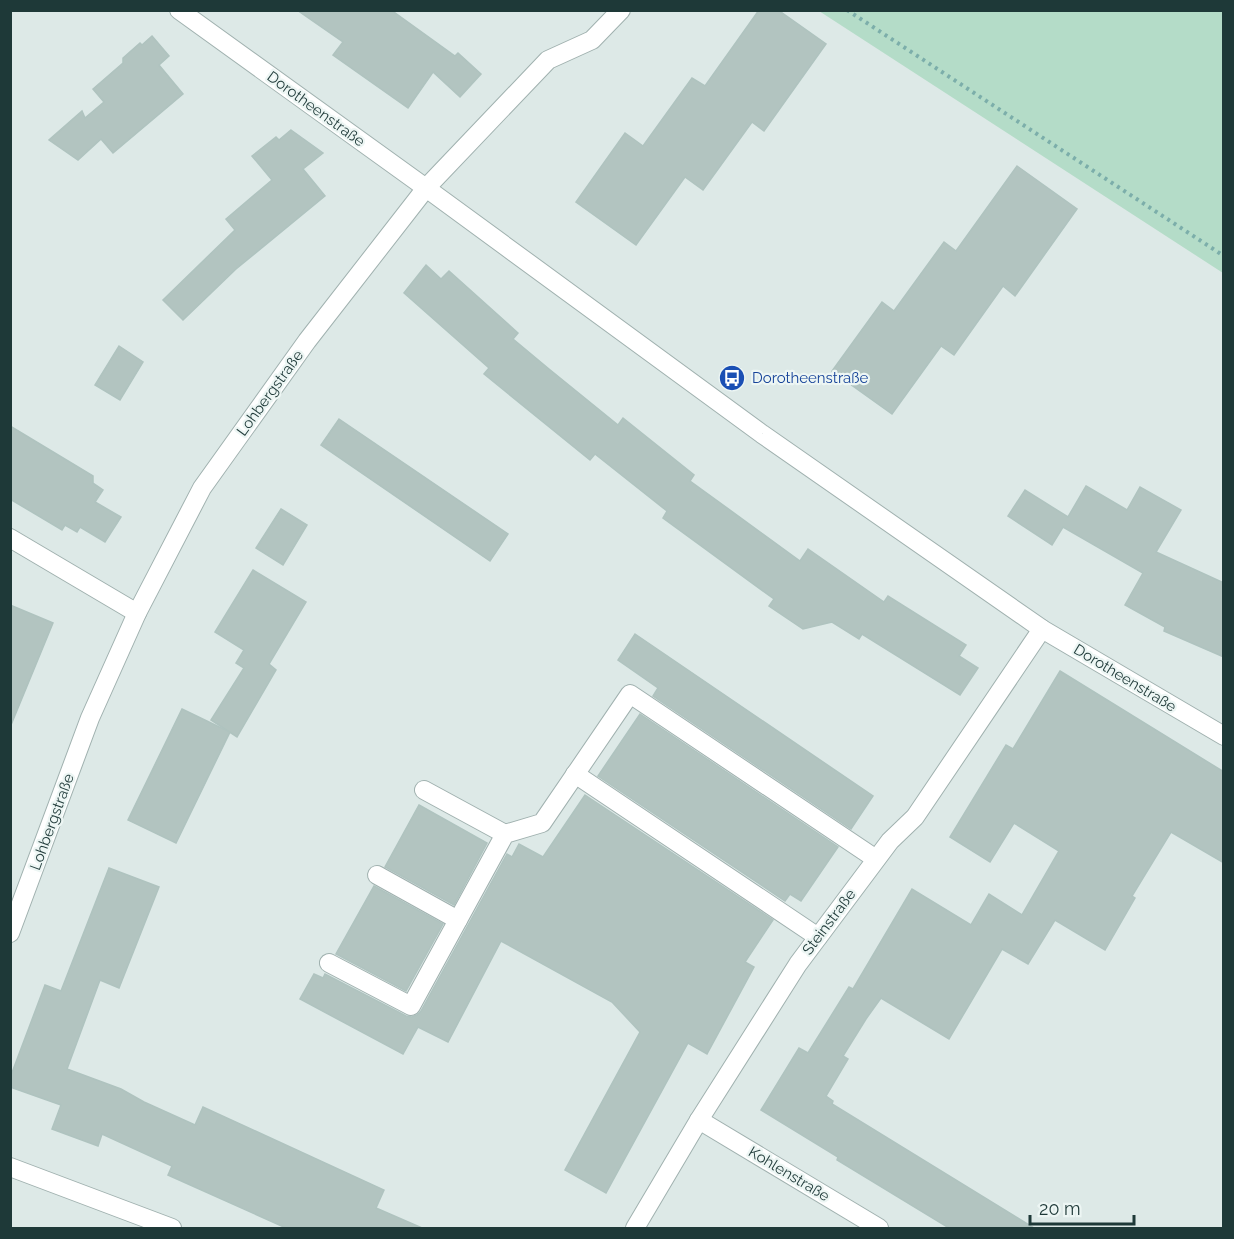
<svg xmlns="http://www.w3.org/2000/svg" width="1234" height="1239" font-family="Raleway,sans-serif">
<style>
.green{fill:#b4dcc8}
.building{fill:#b2c4c0;stroke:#afc3bf;stroke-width:1.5}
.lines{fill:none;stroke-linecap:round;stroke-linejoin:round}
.lane-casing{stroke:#a0b1af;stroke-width:20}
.street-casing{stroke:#a0b1af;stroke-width:20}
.path{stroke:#7caeaa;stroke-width:4;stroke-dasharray:3 4.5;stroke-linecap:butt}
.lane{stroke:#fff;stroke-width:18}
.street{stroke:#fff;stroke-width:18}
.labels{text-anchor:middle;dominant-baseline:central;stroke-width:4.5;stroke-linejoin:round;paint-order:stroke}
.street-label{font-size:15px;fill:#1e3938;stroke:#edf6f4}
.transit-label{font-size:15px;fill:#164399;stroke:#edf6f4;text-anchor:start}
</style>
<rect width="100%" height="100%" fill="#dde9e7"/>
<path class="green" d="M 819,11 L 1223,11 L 1223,273 Z"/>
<g class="building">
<path d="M 297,10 L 391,10 L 455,56 L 458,53 L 481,74 L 460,97 L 433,72 L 408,108 L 333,55 L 343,42 Z"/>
<path d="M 759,10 L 778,10 L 826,44 L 764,131 L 752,122 L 703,190 L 685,177 L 636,245 L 576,202 L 625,133 L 643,146 L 692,78 L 705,86 Z"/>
<path d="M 152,36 L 169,56 L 159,65 L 183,94 L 113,153 L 101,139 L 78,160 L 49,140 L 82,111 L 85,118 L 104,102 L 93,89 L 123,63 L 123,58 L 140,43 L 142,45 Z"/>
<path d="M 291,130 L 323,153 L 303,169 L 325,196 L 236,269 L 183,320 L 163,300 L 235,230 L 226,219 L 272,180 L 252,156 L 276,137 L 279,140 Z"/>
<path d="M 1017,166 L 1077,209 L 1015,296 L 1003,286 L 954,355 L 941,346 L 892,414 L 832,371 L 882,302 L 894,311 L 944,242 L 956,251 Z"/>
<path d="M 426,265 L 441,279 L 449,271 L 518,333 L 513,339 L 549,369 L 618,425 L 623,418 L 694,475 L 690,481 L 800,561 L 808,549 L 884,602 L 888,596 L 966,645 L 959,656 L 978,668 L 960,695 L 862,634 L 859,639 L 832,622 L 803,629 L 769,606 L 774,599 L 663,518 L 667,511 L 595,454 L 590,460 L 484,374 L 489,368 L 404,293 Z"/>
<path d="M 119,346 L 143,362 L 120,400 L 95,385 Z"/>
<path d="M 339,419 L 508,534 L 490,561 L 321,445 Z"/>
<path d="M 10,426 L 93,476 L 93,483 L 103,490 L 95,502 L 121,517 L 105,542 L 80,527 L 77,532 L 65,525 L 62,530 L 10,499 Z"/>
<path d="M 1086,486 L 1127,510 L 1140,487 L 1181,510 L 1156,552 L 1224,583 L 1224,657 L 1164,631 L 1165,627 L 1125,605 L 1143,573 L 1063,527 L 1052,545 L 1008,516 L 1025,490 L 1068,517 Z"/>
<path d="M 281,509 L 307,525 L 283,565 L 256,548 Z"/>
<path d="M 253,570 L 306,602 L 269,664 L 276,670 L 237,737 L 211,720 L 244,668 L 236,663 L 244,650 L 215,632 Z"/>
<path d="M 10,605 L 53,623 L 11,725 L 10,724 Z"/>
<path d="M 635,634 L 873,796 L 851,829 L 653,696 L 658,688 L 618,660 Z"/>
<path d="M 1060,671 L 1224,772 L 1224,863 L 1171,832 L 1132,896 L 1135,898 L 1105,950 L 1055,920 L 1028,964 L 1002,949 L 949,1039 L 881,998 L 866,1019 L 843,1056 L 848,1059 L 826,1096 L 833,1101 L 832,1104 L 1034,1228 L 949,1228 L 837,1160 L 838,1157 L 761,1110 L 799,1048 L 808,1053 L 849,987 L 853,989 L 912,889 L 971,925 L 989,894 L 1022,915 L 1059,851 L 1014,823 L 990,862 L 950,837 L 1006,745 L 1013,749 Z"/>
<path d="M 182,709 L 230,732 L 176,843 L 128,820 Z"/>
<path d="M 640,714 L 838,847 L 801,901 L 790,894 L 785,901 L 598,776 Z"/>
<path d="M 585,795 L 773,920 L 745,962 L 754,967 L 707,1054 L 688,1043 L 606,1193 L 565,1170 L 640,1032 L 612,1002 L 501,941 L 448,1042 L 418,1027 L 403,1054 L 300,999 L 314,974 L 323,978 L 325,974 L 406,1016 L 412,1017 L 417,1015 L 421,1011 L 507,854 L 512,857 L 519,844 L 543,857 Z"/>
<path d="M 419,805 L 487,843 L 454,905 L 385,867 Z"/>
<path d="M 109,868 L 159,887 L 119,988 L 100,980 L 67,1069 L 121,1089 L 144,1102 L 195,1125 L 203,1107 L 384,1190 L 376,1208 L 422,1228 L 286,1228 L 168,1175 L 172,1166 L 102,1134 L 98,1146 L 52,1129 L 61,1105 L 10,1087 L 10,1078 L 45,985 L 61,991 Z"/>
<path d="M 374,886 L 443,924 L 406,991 L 336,954 Z"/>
</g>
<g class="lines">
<g class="lane-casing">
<g id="lane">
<path d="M 426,188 L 548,60 L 592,40 L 621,10"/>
<path d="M 575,774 L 818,937"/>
<path d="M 424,790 L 505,834"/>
<path d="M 377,875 L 458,920"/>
<path d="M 329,963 L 411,1006 L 505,834 L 542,823 L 630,694 L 876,859"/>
</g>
</g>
<g class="street-casing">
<g id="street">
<path d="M 179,10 L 426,188 L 762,434 L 1042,629 L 1224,736"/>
<path d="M 10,538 L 137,613"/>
<path d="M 10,933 L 90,718 L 137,613 L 202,488 L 307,341 L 426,188"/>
<path d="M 699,1120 L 879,1228"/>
<path d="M 10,1167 L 172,1228"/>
<path d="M 635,1228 L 699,1120 L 798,964 L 890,841 L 915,817 L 1042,629"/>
</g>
</g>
<path class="path" d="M 847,10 L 1224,256"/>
<use href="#lane" class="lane"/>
<use href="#street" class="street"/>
</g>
<defs>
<g id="bus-disc" transform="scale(1.35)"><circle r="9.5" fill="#1a4fb4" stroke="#edf6f4"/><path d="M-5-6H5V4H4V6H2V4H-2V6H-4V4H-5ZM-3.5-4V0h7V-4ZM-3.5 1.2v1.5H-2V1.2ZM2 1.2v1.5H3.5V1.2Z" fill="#fff"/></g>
</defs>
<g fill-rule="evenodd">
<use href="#bus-disc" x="732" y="378"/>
</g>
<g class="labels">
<g class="street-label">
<text transform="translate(316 109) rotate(36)">Dorotheenstraße</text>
<text transform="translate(270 393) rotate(-54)">Lohbergstraße</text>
<text transform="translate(1125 678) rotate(31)">Dorotheenstraße</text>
<text transform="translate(52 822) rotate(-70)">Lohbergstraße</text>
<text transform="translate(829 922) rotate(-53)">Steinstraße</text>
<text transform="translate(789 1174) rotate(31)">Kohlenstraße</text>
</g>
<g class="transit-label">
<text x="752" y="378">Dorotheenstraße</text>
</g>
</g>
<rect width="1234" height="1239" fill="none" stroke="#1e3938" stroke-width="24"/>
<path d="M1030 1215v9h104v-9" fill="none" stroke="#1e3938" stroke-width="3"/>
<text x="1039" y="1215" font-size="18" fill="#1e3938" stroke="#edf6f4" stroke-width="4.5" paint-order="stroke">20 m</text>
</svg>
